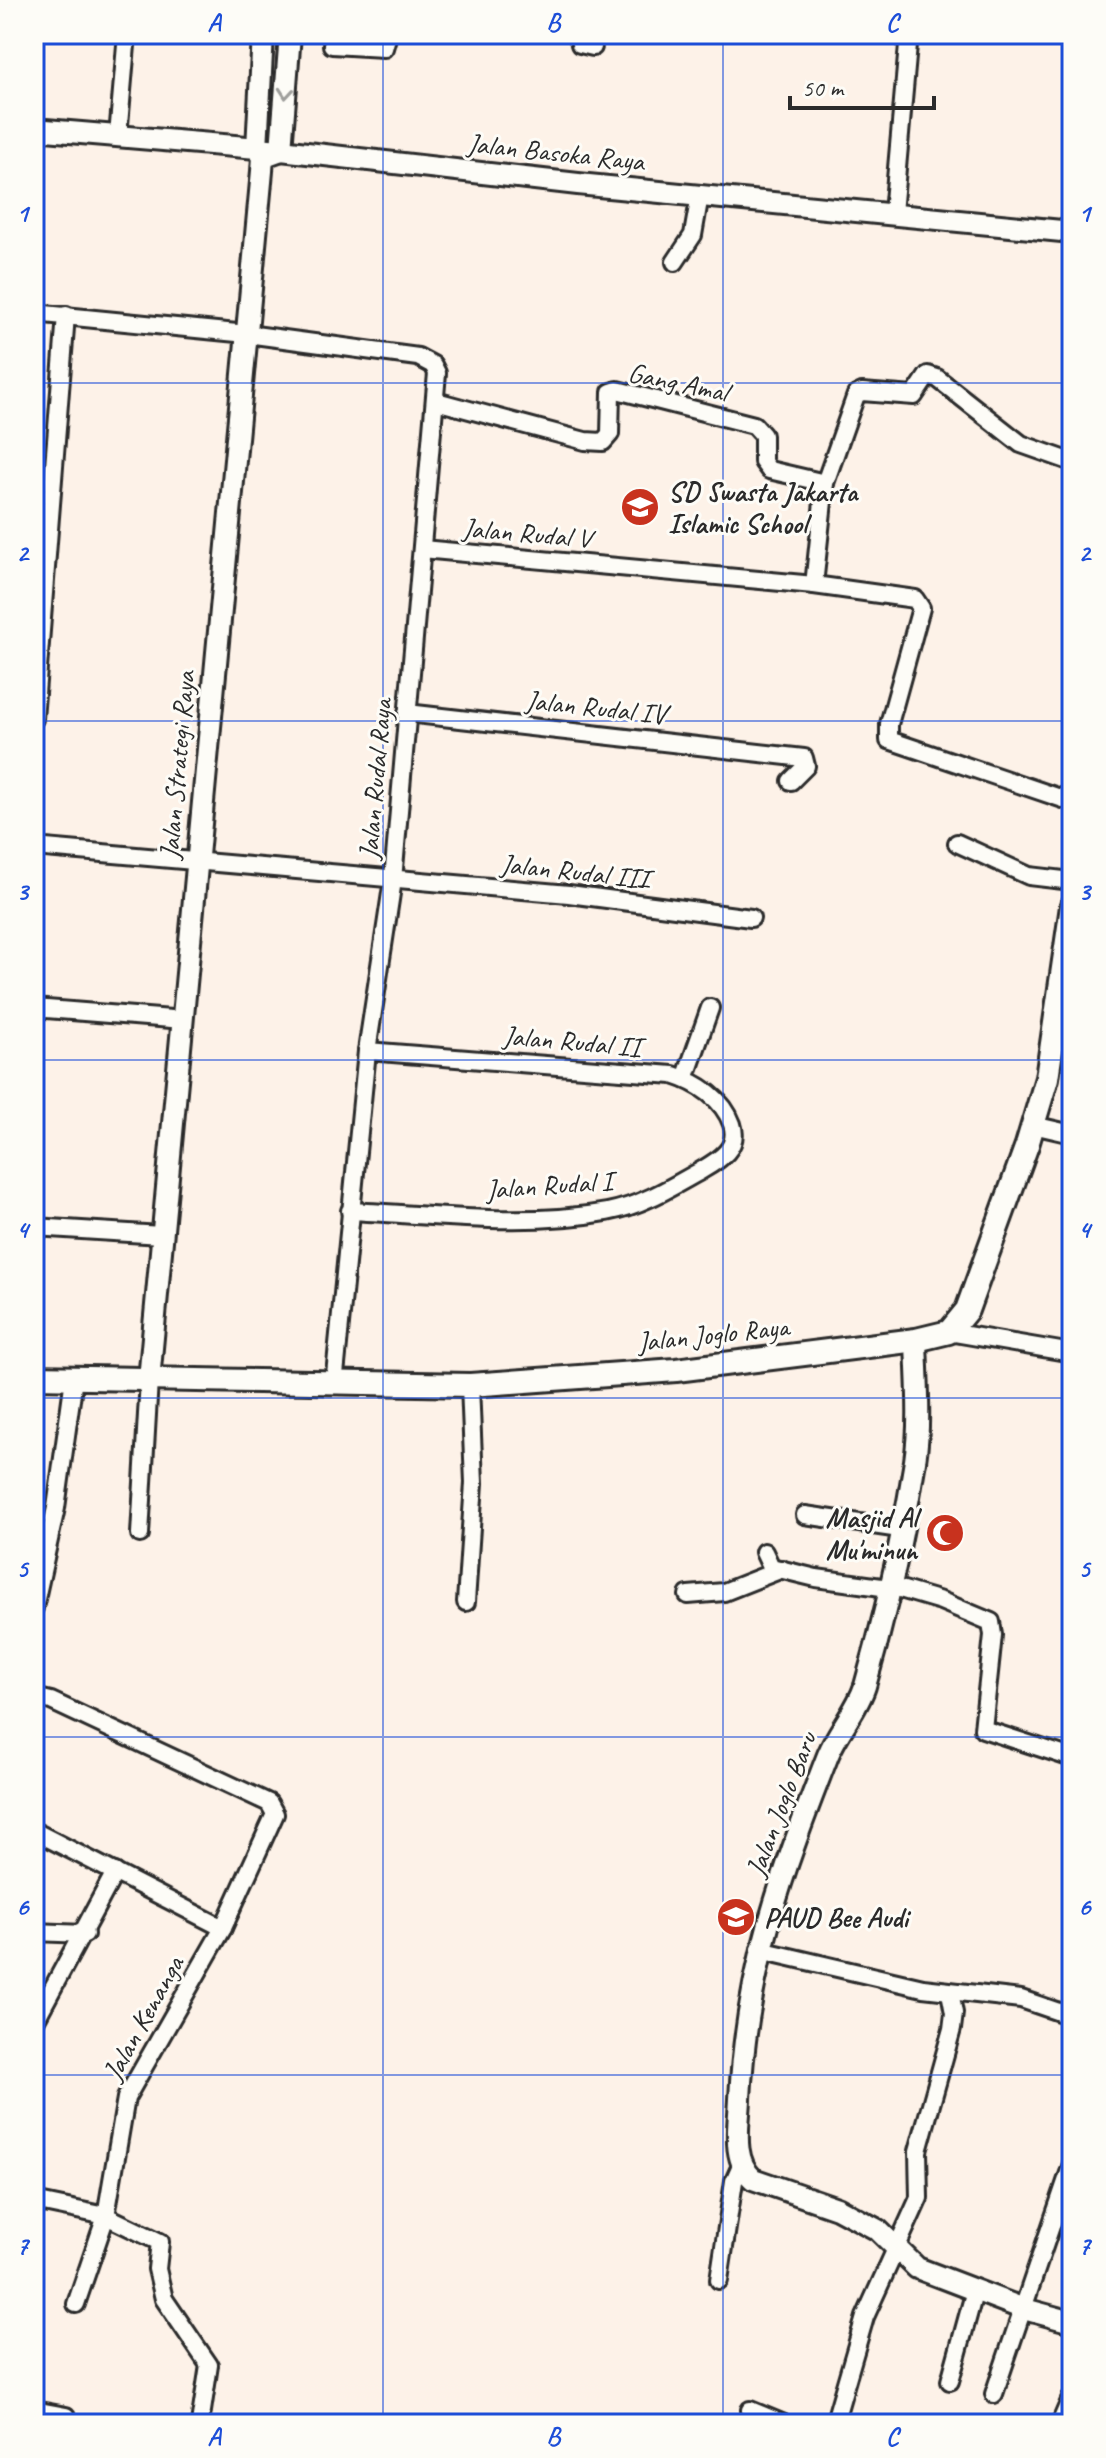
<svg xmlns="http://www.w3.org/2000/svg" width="1106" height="2458" font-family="Caveat,sans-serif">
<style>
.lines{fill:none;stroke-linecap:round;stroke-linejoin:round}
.minor-casing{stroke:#2b2b2b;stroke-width:22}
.tertiary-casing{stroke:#2b2b2b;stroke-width:26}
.secondary-casing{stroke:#2b2b2b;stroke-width:28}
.minor{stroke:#fdfcf7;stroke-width:16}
.tertiary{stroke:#fdfcf7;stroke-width:20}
.secondary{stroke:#fdfcf7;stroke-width:22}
.oneway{stroke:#9e9e9b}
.grid{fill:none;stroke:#1d4ed8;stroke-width:2;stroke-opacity:0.55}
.labels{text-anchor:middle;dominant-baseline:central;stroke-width:6;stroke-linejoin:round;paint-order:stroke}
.street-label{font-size:28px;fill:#2b2b2b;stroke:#fdfcf7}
.poi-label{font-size:28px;font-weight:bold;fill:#2b2b2b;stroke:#fdfcf7;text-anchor:start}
.neatline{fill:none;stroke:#1d4ed8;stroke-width:3}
.grid-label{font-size:26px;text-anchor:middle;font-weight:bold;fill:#1d4ed8}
</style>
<rect width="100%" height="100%" fill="#fdf2e8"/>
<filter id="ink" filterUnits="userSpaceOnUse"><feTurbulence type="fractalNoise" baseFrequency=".0125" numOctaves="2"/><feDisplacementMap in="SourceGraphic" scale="16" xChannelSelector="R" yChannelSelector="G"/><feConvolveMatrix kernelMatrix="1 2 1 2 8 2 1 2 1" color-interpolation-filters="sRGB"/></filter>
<g filter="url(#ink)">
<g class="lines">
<g class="minor-casing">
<g id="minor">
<path d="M 578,34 L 580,44 L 593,47"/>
<path d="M 1027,34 L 1069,38"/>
<path d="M 332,45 L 384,48 L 388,34"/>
<path d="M 118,136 L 127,34"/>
<path d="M 893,213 L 909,34"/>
<path d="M 675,262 L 693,235 L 700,195"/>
<path d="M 34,313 L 247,334 L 418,357 L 433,365 L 437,373 L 393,880 L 367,1051 L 334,1385"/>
<path d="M 436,401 L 585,441 L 603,442 L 610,434 L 611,392 L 617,390 L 754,425 L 763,435 L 763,462 L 769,470 L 825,483"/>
<path d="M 422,549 L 814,585 L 915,599 L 921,608 L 889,724 L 889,740 L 1072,802"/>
<path d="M 814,585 L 825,483 L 856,395 L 862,392 L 914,396 L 928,375 L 937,378 L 1021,444 L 1072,462"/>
<path d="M 407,713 L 804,758 L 806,766 L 791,781"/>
<path d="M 34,719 L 66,315"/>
<path d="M 957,843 L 1029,876 L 1072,881"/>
<path d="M 34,847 L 569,894 L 751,918"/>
<path d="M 34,1008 L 184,1020"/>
<path d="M 685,1079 L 710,1008"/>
<path d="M 1033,1125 L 1072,1134"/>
<path d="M 350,1211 C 434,1215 524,1227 607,1212 C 641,1206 672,1187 702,1170 C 719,1160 740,1148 732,1124 C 723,1099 699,1083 673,1075 L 367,1051"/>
<path d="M 34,1227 L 161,1235"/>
<path d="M 949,1332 L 1072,1353"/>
<path d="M 805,1515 L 900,1529"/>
<path d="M 140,1534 L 149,1380"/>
<path d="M 764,1552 L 771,1567 L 816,1578 L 889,1588"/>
<path d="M 890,1586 L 941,1601 L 991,1622 L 993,1635 L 983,1729 L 1072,1758"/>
<path d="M 688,1595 L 724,1592 L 782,1569"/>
<path d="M 466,1602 L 474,1483 L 470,1385"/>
<path d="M 34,1608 L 56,1508 L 74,1378"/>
<path d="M 34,1697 L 51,1701 L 269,1803 L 275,1814 L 223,1928 L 126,2098 L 106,2216 L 76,2304"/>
<path d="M 34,1831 L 223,1928"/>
<path d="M 34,1932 L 85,1934"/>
<path d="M 760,1950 L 923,1988 L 1021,1999 L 1059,2012 L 1072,2011"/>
<path d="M 34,2023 L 115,1872"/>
<path d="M 34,2201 L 106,2216 L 160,2242 L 157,2269 L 164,2299 L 209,2365 L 200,2424"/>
<path d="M 719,2280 L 734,2181 L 742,2163"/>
<path d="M 950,2381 L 975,2290"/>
<path d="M 994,2394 L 1072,2164"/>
<path d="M 34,2410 L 66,2416 L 69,2424"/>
<path d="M 750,2410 L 784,2424"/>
<path d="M 834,2424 L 865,2317 L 919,2198 L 918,2151 L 952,2029 L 954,2013 L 950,1992"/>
<path d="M 1060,2424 L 1072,2396"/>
</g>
</g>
<g class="tertiary-casing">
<g id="tertiary">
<path d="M 34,129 L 281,150 L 578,184 L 1072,232"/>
<path d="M 270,154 L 281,150 L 290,34"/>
<path d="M 916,1340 C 917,1380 921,1421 915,1461 C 903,1536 886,1613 865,1686 C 857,1711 838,1730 828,1755 C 782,1873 746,1970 740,2099 C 739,2125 731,2159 753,2179 L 837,2208 L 878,2230 L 917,2268 L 1024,2309 L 1072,2322"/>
<path d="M 149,1380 L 262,171 L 263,157 L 257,148 L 263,34"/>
</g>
</g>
<g class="secondary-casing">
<path id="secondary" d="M 34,1377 L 470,1385 L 676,1370 L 916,1340 L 949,1332 L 967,1310 L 1027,1145 L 1047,1078 L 1072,906"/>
</g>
<use href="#minor" class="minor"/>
<use href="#tertiary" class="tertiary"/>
<use href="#secondary" class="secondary"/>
</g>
<defs><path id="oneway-chevron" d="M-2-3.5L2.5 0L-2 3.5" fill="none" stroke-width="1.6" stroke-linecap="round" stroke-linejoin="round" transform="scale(2)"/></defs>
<use class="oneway" href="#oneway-chevron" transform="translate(286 93) rotate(95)"/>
</g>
<path class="grid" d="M 383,34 L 383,2424M 723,34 L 723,2424M 34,383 L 1072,383M 34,721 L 1072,721M 34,1060 L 1072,1060M 34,1398 L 1072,1398M 34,1737 L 1072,1737M 34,2075 L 1072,2075"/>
<defs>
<g id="school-disc" transform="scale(2)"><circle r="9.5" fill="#c8321e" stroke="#fdfcf7"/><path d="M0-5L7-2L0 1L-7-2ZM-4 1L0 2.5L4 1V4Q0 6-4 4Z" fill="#fff"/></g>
<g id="mosque-disc" transform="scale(2)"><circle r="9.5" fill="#c8321e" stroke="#fdfcf7"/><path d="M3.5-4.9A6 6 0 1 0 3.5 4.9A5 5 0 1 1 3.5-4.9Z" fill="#fff"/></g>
</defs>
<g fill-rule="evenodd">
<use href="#school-disc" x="640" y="507"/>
<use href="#mosque-disc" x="945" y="1533"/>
<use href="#school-disc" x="736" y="1917"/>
</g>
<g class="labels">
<g class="street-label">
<text transform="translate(556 152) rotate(6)">Jalan Basoka Raya</text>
<text transform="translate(678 382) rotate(12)">Gang Amal</text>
<text transform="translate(527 533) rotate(5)">Jalan Rudal V</text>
<text transform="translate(596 707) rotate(6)">Jalan Rudal IV</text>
<text transform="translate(177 765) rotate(-85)">Jalan Strategi Raya</text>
<text transform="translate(375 779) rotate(-85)">Jalan Rudal Raya</text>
<text transform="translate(575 871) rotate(6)">Jalan Rudal III</text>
<text transform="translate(572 1041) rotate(5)">Jalan Rudal II</text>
<text transform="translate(549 1185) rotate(-4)">Jalan Rudal I</text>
<text transform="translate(713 1334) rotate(-6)">Jalan Joglo Raya</text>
<text transform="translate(781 1804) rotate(-69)">Jalan Joglo Baru</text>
<text transform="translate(143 2018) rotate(-61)">Jalan Kenanga</text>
</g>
<g class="poi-label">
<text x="668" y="491">SD Swasta Jakarta<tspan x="668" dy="32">Islamic School</tspan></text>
<text x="917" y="1517" text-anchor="end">Masjid Al<tspan x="917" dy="32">Mu'minun</tspan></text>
<text x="764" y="1917">PAUD Bee Audi</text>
</g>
</g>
<rect width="1106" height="2458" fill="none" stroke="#fdfcf7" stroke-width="88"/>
<path d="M790 96v12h144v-12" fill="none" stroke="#2b2b2b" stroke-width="4"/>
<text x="802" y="96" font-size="24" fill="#2b2b2b" stroke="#fdfcf7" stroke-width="6" paint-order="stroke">50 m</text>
<rect x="44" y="44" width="1018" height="2370" class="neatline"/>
<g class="grid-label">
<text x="214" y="31">A</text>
<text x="553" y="31">B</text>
<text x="892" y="31">C</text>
<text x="22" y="222">1</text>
<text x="1084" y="222">1</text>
<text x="22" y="561">2</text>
<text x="1084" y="561">2</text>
<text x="22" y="900">3</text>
<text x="1084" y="900">3</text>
<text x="22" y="1238">4</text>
<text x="1084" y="1238">4</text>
<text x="22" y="1577">5</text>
<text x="1084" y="1577">5</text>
<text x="22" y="1915">6</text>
<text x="1084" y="1915">6</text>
<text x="22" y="2254">7</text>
<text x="1084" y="2254">7</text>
<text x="214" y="2445">A</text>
<text x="553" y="2445">B</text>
<text x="892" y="2445">C</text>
</g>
</svg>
